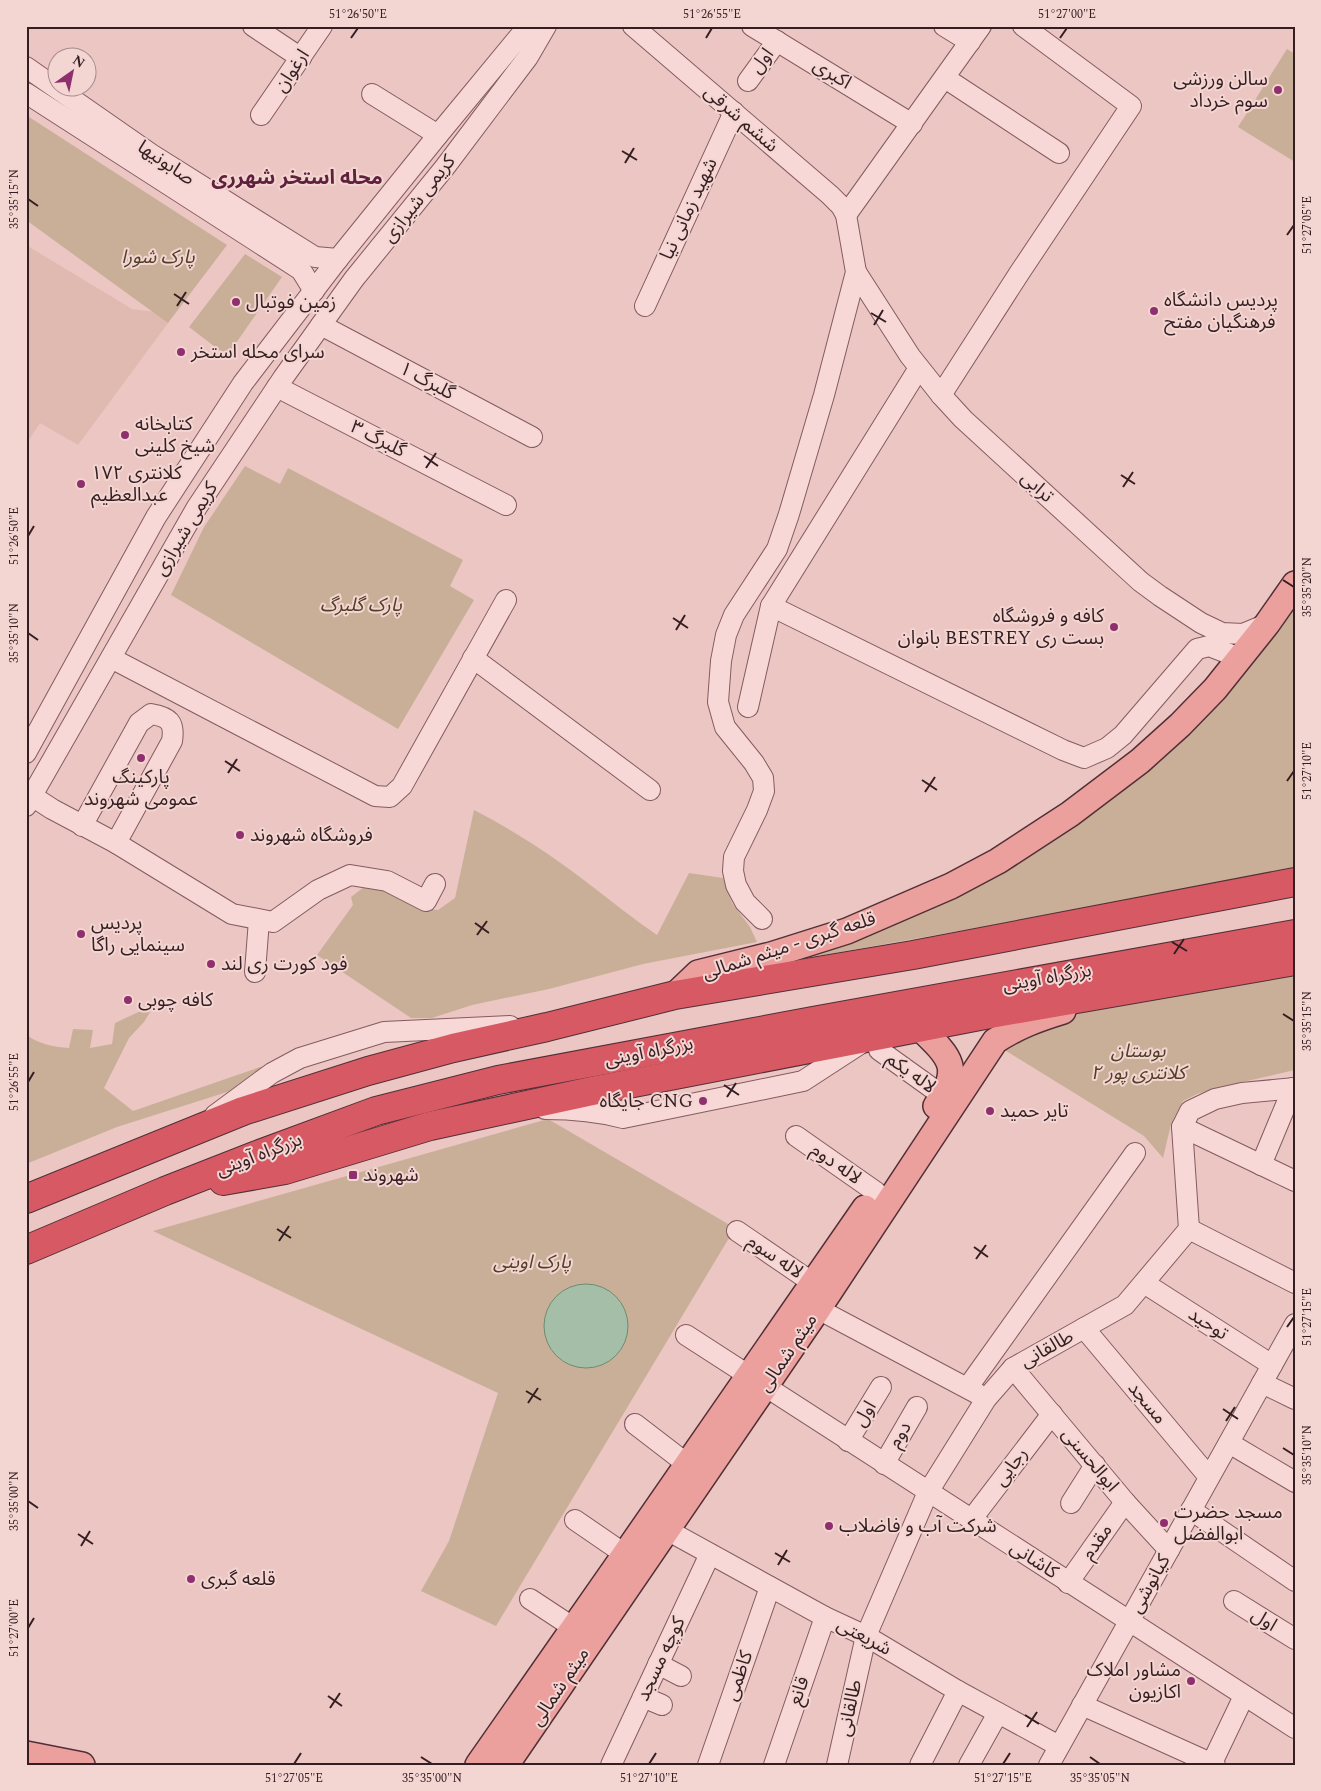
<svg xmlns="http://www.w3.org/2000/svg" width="1321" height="1791" font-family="Spectral,'Noto Sans Arabic',serif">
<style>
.farmland{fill:#e0bab1}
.green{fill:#c9af98}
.water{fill:#a5bea7;stroke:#6d8c70}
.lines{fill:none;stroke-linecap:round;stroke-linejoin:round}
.minor-casing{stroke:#845b60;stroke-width:22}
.major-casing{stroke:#522f36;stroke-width:28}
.highway-casing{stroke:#522f36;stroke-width:30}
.minor{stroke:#f7d8d6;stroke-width:20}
.major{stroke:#eca09d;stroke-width:25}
.highway{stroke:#d65964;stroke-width:28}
.ticks{fill:none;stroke:#351e22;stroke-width:2}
.poi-dot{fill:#902f6e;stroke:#f3d5d2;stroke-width:2}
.labels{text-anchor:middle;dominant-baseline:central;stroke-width:4;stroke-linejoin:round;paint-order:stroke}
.street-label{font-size:19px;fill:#351e22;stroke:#f3d5d2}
.poi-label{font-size:19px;fill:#351e22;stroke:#f3d5d2;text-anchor:start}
.park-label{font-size:19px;font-style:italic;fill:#504026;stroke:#f3d5d2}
.neighbourhood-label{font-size:20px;font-weight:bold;fill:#5f203c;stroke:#f3d5d2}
.neatline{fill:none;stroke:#351e22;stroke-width:2}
.ticks-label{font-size:12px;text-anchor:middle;fill:#351e22}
</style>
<rect width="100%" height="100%" fill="#ebc6c3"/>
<path class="farmland" d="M 26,245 L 132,309 L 171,314 L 168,323 L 78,445 L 40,423 L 26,444 Z"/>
<g class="green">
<path d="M 1287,49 L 1295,54 L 1295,162 L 1238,127 Z"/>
<path d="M 26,115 L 227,245 L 168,323 L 26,220 Z"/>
<path d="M 245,254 L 282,277 L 227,356 L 189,327 Z"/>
<path d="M 245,466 L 280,484 L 288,468 L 463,560 L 450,586 L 474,600 L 398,729 L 171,595 L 204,527 Z"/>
<path d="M 1295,604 L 1295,869 L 1189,890 L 767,965 L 1021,857 Z"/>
<path d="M 474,810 C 515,831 556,858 593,887 C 614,903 635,920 657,935 L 689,873 L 723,878 L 732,903 L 750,927 L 757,942 L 643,964 L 549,989 L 472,1005 L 432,1018 L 411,1018 L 317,955 L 353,905 L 351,897 L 368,884 L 384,887 L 421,908 L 438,910 L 455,898 Z"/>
<path d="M 1295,972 L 1295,1070 L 1217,1088 L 1197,1094 L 1183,1101 L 1171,1124 L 1163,1158 L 1144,1136 L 998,1046 L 1068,1015 L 1098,1008 Z"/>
<path d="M 158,999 L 144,1022 L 129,1038 L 104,1088 L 133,1111 L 260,1067 L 269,1067 L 258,1082 L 117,1127 L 26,1164 L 26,1035 C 40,1044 52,1047 69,1048 L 73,1029 L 93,1030 L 90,1048 L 112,1044 L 115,1023 L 145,1009 Z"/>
<path d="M 548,1119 L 735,1228 L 496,1626 L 421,1591 L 449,1541 L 498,1393 L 153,1231 Z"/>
</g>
<circle class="water" cx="586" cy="1326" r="42"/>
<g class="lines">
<g class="minor-casing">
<g id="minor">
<path d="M 253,26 L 301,58"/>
<path d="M 633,26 L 830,195 L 841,206 L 846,215 L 856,272 L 824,395 L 789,514 L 777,549 L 734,615 L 726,635 L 721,661 L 718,702 L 725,727 L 754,763 L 763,778 L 764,791 L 757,810 L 734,857 L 733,871 L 736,885 L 745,902 L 762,919"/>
<path d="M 752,26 L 912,124"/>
<path d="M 944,26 L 970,42"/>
<path d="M 26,67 L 151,154 L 315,257 L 338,259"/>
<path d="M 945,78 L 1059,153"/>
<path d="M 748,81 L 777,41"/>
<path d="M 26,93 L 301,270 L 314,291"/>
<path d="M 372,94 L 438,135"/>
<path d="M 261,115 L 322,26"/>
<path d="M 846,215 L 981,26"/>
<path d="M 856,272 L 910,356 L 941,395 L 963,419 L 1141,582 L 1160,596 L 1201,623 L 1222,633 L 1243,634 L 1267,624"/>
<path d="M 645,306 L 734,112"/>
<path d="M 321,325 L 532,437"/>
<path d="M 277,387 L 506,505"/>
<path d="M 941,395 L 1020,272 L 1131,106 L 1023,26"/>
<path d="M 771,606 L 1063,750 L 1084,758 L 1107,748 L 1123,735 L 1197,649 L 1209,646 L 1240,658"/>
<path d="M 111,658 L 375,796 L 390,797 L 402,786 L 506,600"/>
<path d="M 473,658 L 650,790"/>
<path d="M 748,707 L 771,606 L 919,368"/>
<path d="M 26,753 L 156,517 L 243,383 L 338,259 L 438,135 L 528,26"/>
<path d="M 32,796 L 52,809 L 116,843 L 232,914 L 273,922 L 318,890 L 350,875 L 387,881 L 426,901 L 435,884"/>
<path d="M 26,806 L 197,507 L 283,378 L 354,279 L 445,167 L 528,57 L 546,26"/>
<path d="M 82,826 L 139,723 L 151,714 C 169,717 175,722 172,741 L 116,843"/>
<path d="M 255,972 L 259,920"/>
<path d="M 879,1050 L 943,1096"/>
<path d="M 545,1109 C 571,1109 597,1111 623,1118 L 803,1081 L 863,1042"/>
<path d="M 215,1115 L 272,1073 L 300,1058 L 384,1032 L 510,1026"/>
<path d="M 1182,1127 L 1295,1181"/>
<path d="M 796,1136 L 876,1192"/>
<path d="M 1261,1165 L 1293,1088"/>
<path d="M 1189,1229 L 1295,1283"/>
<path d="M 737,1231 L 813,1283"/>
<path d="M 1144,1283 L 1272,1365"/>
<path d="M 818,1309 L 978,1394"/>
<path d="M 1084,1328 L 1209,1477"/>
<path d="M 686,1335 L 1295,1728"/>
<path d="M 1013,1368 L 1125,1502 L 1169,1550"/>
<path d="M 1262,1383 L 1295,1399"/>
<path d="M 968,1387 L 1135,1153"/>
<path d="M 635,1424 L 687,1464"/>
<path d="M 848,1441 L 881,1387"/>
<path d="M 1229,1443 L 1295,1482"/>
<path d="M 884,1464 L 917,1407"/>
<path d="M 1071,1503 L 1095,1465"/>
<path d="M 1191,1510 L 1295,1581"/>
<path d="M 575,1520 L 626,1555"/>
<path d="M 971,1520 L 1052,1414"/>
<path d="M 667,1530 L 825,1617 L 866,1636 L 958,1691 L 1059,1746"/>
<path d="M 1068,1583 L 1125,1502"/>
<path d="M 530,1599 L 574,1628"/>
<path d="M 1234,1601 L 1295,1639"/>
<path d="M 658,1664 L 681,1676"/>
<path d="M 643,1697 L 662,1705"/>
<path d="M 1082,1705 L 1215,1765"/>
<path d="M 611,1765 L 710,1554"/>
<path d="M 708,1765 L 770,1587"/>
<path d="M 774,1765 L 825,1617"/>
<path d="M 837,1765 L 866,1636 L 928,1492 L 986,1399 L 1013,1368 L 1125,1305 L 1189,1229 L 1182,1127 L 1190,1111 L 1215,1099 L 1242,1093 L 1295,1088"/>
<path d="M 920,1765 L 958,1691"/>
<path d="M 969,1765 L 998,1713"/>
<path d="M 1049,1765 L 1295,1324"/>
<path d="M 1211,1765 L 1244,1696"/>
</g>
</g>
<g class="major-casing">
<g id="major">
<path d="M 675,995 L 698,973 L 771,955 L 847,931 L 951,886 L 998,861 L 1070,814 L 1140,761 L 1180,725 L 1215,689 L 1267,624 L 1295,584"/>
<path d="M 920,1028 C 950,1057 963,1068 936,1106"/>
<path d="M 26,1754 L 82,1765"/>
<path d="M 478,1765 C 608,1580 736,1394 865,1208"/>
<path d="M 506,1765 L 818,1309 L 995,1041 C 1018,1026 1037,1019 1063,1011"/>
</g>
</g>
<g class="highway-casing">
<g id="highway">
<path d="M 223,1181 L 285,1170 L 430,1126 L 592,1091 L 990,1014 L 1295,961"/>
<path d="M 26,1199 L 243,1111 L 368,1071 L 453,1048 L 547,1027 L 675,995 L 913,955 L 1295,882"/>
<path d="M 26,1250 L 165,1191 L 257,1155 L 376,1111 L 498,1080 L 813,1021 L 1295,934"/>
</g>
</g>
<use href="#minor" class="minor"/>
<use href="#major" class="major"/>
<use href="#highway" class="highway"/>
</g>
<path class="ticks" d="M 351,38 L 358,28M 706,38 L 712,28M 1060,38 L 1067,28M 622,151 L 637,160M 625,163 L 634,148M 28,199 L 38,206M 1287,235 L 1294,225M 174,294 L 189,304M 177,306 L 186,292M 871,313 L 886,322M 874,325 L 883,310M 424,456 L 438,466M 426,468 L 436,453M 1121,475 L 1135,484M 1123,487 L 1133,472M 28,536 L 34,526M 1283,580 L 1294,587M 673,618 L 688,628M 676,630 L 685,615M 28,633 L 38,640M 225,761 L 240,771M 228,773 L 237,759M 922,780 L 937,790M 1287,781 L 1294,771M 925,792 L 935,777M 475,923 L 489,933M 477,935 L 487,921M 1172,942 L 1187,951M 1174,954 L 1184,939M 1283,1014 L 1294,1021M 28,1082 L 34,1072M 724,1085 L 739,1095M 727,1097 L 736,1083M 277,1229 L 291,1238M 279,1241 L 289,1226M 974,1247 L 988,1257M 976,1259 L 986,1245M 1287,1327 L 1294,1317M 526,1391 L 541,1400M 528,1403 L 538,1388M 1223,1409 L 1238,1419M 1226,1421 L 1235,1407M 1283,1448 L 1294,1455M 28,1501 L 38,1508M 78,1534 L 93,1544M 81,1546 L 90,1531M 775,1553 L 790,1562M 778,1565 L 787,1550M 28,1628 L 34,1618M 328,1696 L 342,1706M 330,1708 L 340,1693M 1025,1715 L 1039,1724M 1027,1727 L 1037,1712M 421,1757 L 432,1764M 1090,1757 L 1100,1764M 294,1764 L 301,1753M 649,1764 L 656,1753M 1003,1764 L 1010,1753"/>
<g class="poi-dot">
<circle cx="1278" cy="90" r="5"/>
<circle cx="236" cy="302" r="5"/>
<circle cx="1154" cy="311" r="5"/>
<circle cx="181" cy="352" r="5"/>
<circle cx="125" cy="435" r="5"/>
<circle cx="81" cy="484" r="5"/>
<circle cx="1114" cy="627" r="5"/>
<circle cx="141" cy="758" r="5"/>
<circle cx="240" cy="835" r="5"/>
<circle cx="81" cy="934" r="5"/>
<circle cx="211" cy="964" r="5"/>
<circle cx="128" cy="1000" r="5"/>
<circle cx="703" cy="1101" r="5"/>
<circle cx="990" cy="1111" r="5"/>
<rect x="348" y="1170" width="10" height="10" rx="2.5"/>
<circle cx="1164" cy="1523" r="5"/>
<circle cx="829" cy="1526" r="5"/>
<circle cx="191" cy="1579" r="5"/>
<circle cx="1191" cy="1681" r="5"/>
</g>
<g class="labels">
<g class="street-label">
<text transform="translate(762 61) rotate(-53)">اول</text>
<text transform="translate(292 71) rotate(-56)">ارغوان</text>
<text transform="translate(832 74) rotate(31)">اکبری</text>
<text transform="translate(741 119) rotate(41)">ششم شرقی</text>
<text transform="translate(166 163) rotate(34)">صابونیها</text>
<text transform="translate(419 199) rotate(-52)">کریمی شیرازی</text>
<text transform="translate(689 209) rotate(-65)">شهید زمانی نیا</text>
<text transform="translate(427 381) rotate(28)">گلبرگ ۱</text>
<text transform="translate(378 439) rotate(27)">گلبرگ ۳</text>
<text transform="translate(1037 487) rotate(42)">ترابی</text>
<text transform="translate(186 529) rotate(-59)">کریمی شیرازی</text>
<text transform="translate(789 946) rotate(-18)">قلعه گبری - میثم شمالی</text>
<text transform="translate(1047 978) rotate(-10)">بزرگراه آوینی</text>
<text transform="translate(649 1052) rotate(-11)">بزرگراه آوینی</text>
<text transform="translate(911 1073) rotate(36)">لاله یکم</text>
<text transform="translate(259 1155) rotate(-21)">بزرگراه آوینی</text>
<text transform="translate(836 1164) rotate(35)">لاله دوم</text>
<text transform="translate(775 1257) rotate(34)">لاله سوم</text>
<text transform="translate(1208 1324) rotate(33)">توحید</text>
<text transform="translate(1047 1349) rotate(-29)">طالقانی</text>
<text transform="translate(788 1353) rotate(-56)">میثم شمالی</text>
<text transform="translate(1147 1403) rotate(50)">مسجد</text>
<text transform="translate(865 1414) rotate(-59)">اول</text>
<text transform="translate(900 1435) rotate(-60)">دوم</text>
<text transform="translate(1090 1460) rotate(50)">ابوالحسنی</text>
<text transform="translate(1011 1467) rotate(-53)">رجایی</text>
<text transform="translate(1097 1542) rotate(-55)">مقدم</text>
<text transform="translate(1034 1560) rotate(33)">کاشانی</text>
<text transform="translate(1150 1584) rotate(-61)">کیانوشی</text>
<text transform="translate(1264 1620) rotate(32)">اول</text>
<text transform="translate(864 1637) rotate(28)">شریعتی</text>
<text transform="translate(661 1659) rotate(-65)">کوچه مسجد</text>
<text transform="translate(739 1676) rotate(-71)">کاظمی</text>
<text transform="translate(560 1687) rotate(-56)">میثم شمالی</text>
<text transform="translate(799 1691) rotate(-71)">قانع</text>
<text transform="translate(850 1708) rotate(-78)">طالقانی</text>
</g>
<g class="poi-label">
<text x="1268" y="79" text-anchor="end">سالن ورزشی<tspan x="1268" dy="22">سوم خرداد</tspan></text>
<text x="1164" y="300">پردیس دانشگاه<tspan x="1164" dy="22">فرهنگیان مفتح</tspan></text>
<text x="246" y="302">زمین فوتبال</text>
<text x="191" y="352">سرای محله استخر</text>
<text x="135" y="424">کتابخانه<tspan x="135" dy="22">شیخ کلینی</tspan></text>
<text x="91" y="473">کلانتری ۱۷۲<tspan x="91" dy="22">عبدالعظیم</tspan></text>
<text x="1104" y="616" text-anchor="end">کافه و فروشگاه<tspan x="1104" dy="22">بانوان BESTREY بست ری</tspan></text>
<text x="141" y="777" text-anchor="middle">پارکینگ<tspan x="141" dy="22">عمومی شهروند</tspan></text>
<text x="250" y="835">فروشگاه شهروند</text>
<text x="91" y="923">پردیس<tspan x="91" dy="22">سینمایی راگا</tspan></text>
<text x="221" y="964">فود کورت ری لند</text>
<text x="138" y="1000">کافه چوبی</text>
<text x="693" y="1101" text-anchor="end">جایگاه CNG</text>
<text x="1000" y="1111">تایر حمید</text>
<text x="363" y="1175">شهروند</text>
<text x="1174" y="1512">مسجد حضرت<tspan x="1174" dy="22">ابوالفضل</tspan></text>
<text x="839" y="1526">شرکت آب و فاضلاب</text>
<text x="201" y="1579">قلعه گبری</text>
<text x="1181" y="1670" text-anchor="end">مشاور املاک<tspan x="1181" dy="22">اکازیون</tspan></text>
</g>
<g class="park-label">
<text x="158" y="257">پارک شورا</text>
<text x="361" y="605">پارک گلبرگ</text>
<text x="1138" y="1051">بوستان<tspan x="1138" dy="22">کلانتری پور ۲</tspan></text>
<text x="532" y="1262">پارک اوینی</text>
</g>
<g class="neighbourhood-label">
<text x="297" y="178">محله استخر شهرری</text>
</g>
</g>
<rect width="1321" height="1791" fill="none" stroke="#f3d5d2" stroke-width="55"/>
<g transform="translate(72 72) rotate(33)"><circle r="24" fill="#f3d5d2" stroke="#a78c8c"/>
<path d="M0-4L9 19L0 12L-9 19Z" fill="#902f6e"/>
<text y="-8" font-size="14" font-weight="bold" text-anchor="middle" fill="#351e22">N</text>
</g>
<rect x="28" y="28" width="1266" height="1736" class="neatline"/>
<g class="ticks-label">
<text x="358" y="18">51°26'50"E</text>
<text x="712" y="18">51°26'55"E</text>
<text x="1067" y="18">51°27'00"E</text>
<text transform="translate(14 199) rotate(-90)" y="4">35°35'15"N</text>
<text transform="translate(1307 225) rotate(-90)" y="4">51°27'05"E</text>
<text transform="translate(14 536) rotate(-90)" y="4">51°26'50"E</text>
<text transform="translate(1307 587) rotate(-90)" y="4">35°35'20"N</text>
<text transform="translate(14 633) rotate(-90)" y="4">35°35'10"N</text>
<text transform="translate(1307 771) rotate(-90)" y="4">51°27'10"E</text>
<text transform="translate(1307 1021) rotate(-90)" y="4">35°35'15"N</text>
<text transform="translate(14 1082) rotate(-90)" y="4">51°26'55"E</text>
<text transform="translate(1307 1317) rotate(-90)" y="4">51°27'15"E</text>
<text transform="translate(1307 1455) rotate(-90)" y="4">35°35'10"N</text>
<text transform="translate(14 1501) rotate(-90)" y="4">35°35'00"N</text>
<text transform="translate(14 1628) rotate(-90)" y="4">51°27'00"E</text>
<text x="294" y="1782">51°27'05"E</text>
<text x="432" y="1782">35°35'00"N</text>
<text x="649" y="1782">51°27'10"E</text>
<text x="1003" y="1782">51°27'15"E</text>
<text x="1100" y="1782">35°35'05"N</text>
</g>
</svg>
